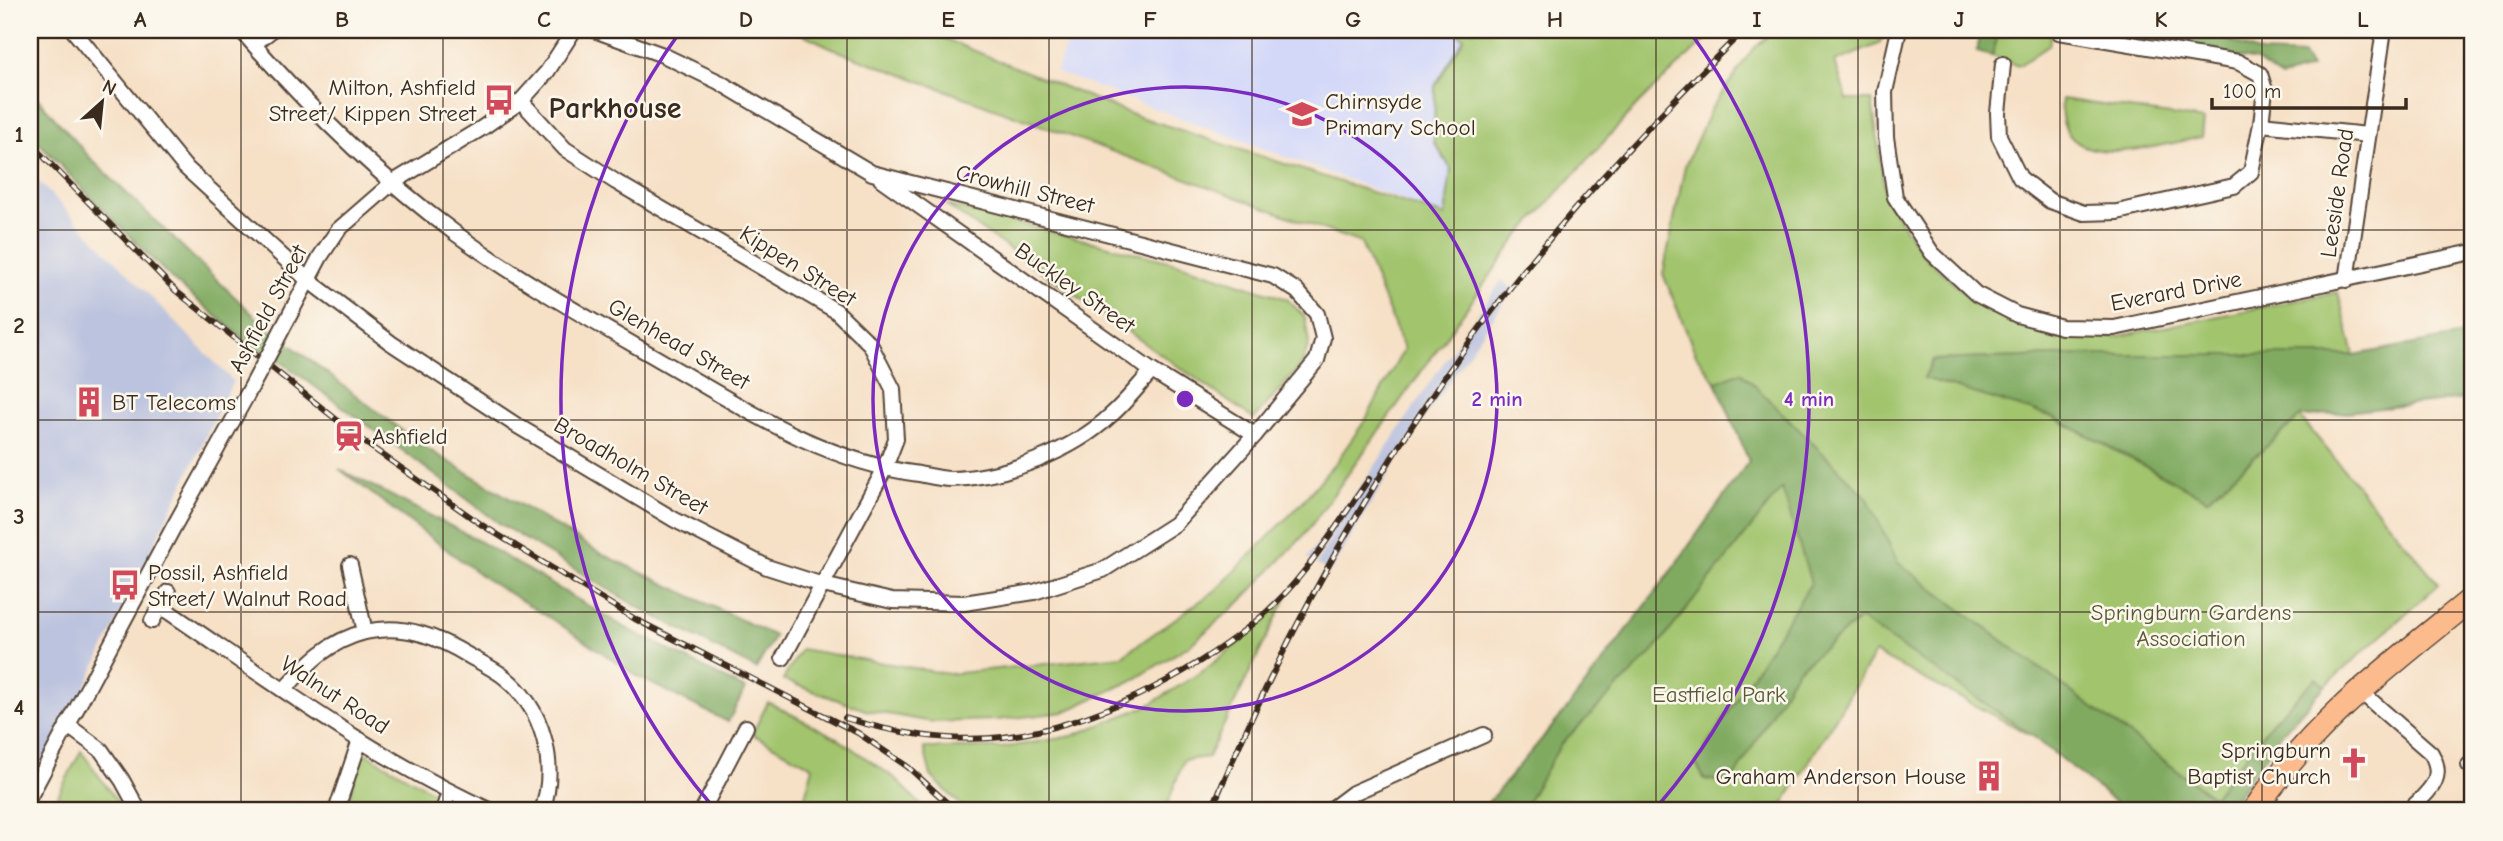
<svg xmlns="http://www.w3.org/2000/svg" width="2503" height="841" font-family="'Comic Neue',sans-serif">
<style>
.built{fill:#d3d8f9}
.industrial{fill:#bcc3de}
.green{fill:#a1c46d;stroke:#6e7746;stroke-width:2}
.forest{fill:#80aa60;stroke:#5e6a3f;stroke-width:2}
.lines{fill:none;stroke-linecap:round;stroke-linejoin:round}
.street-casing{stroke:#574537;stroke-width:18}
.primary-casing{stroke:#574537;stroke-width:26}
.street{stroke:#fff;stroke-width:14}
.primary{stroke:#fbbb8d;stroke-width:23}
.rail-casing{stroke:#3b2a1e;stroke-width:6}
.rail{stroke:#fbf7ec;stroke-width:3.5;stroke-dasharray:10;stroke-linecap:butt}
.street-bridge-casing{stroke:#574537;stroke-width:18;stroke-linecap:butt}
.street-bridge{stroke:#fff;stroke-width:14}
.grid{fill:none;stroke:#3b2a1e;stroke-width:2;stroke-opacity:0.55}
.ring{fill:none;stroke:#7b2cbf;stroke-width:3.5}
.labels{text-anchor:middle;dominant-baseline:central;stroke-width:5;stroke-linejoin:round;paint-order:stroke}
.poi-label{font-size:23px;fill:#3b2a1e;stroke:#fbf7ec;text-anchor:start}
.street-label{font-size:23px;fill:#3b2a1e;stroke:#fbf7ec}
.park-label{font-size:23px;fill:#5a5836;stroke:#fbf7ec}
.district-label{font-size:30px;font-weight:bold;fill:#3b2a1e;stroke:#fbf7ec}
.centre{fill:#7b2cbf;stroke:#fbf7ec;stroke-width:3.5}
.ring-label{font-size:21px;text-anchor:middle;font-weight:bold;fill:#7b2cbf;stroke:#fbf7ec;stroke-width:5;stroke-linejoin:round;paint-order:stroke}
.neatline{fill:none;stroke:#3b2a1e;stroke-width:2.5}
.grid-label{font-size:23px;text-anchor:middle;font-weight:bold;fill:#3b2a1e}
</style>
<rect width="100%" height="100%" fill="#fbf7ec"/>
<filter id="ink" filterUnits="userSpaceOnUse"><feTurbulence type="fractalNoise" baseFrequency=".0143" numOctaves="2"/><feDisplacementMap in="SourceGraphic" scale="14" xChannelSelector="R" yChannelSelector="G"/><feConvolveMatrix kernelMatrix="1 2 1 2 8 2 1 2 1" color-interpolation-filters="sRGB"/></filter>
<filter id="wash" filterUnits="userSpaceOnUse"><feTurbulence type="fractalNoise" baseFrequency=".00686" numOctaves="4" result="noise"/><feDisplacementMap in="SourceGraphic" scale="28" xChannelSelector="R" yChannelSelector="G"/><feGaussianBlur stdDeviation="1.57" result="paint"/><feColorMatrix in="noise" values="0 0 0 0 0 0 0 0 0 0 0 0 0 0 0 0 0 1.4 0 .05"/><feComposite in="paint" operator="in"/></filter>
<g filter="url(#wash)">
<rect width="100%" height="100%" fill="#f6e0c6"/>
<path class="built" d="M 1072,30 L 1453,30 L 1464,37 L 1434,142 L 1451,169 L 1446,216 L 1056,72 Z"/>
<g class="industrial">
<path d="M 30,173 L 233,381 L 67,725 L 30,796 Z"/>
<path d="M 1502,280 L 1513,289 L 1408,441 L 1330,572 L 1316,564 L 1341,523 L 1313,563 L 1307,558 L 1369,475 L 1435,375 Z"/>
</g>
<g class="green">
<path d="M 794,30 L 923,30 L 1131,114 L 1445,216 L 1451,169 L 1434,142 L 1435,86 L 1464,38 L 1453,30 L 1716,30 L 1638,104 L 1517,238 L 1305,534 L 1240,602 L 1190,645 L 1135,679 L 1064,712 L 997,720 L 932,722 L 865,710 L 783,680 L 801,649 L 949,674 L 1122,656 L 1216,590 L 1298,507 L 1336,462 L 1366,419 L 1404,349 L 1361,243 L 841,52 Z"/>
<path d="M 1776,30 L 1886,30 L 1879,44 L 1835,62 L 1847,100 L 1872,100 L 1886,200 L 1924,256 L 1970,298 L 2011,320 L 2058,334 L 2114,337 L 2338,292 L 2354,355 L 2084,355 L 1933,360 L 1924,378 L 2053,417 L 2207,499 L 2300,417 L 2439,584 L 2325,686 L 2316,679 L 2273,721 L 2213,797 L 2120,728 L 2226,811 L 2126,811 L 2033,736 L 1875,653 L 1779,811 L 1481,811 L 1563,714 L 1659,588 L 1749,461 L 1716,382 L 1696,355 L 1663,274 L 1685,166 L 1711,109 L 1752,50 Z"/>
<path d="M 2002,30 L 2052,30 L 2049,45 L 2018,66 L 1992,56 L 1999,32 Z"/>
<path d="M 2062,99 L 2204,120 L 2202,137 C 2158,145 2053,179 2062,99 Z"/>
<path d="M 946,205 L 1180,264 L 1287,299 L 1305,317 L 1309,343 L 1302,364 L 1254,419 Z"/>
<path d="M 1288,594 L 1208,757 L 1184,760 L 1165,811 L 967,811 L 931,776 L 924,748 L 1002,748 L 1072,736 L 1149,705 L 1206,669 L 1259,626 Z"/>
<path d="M 768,702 L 837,738 L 896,779 L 927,811 L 801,811 L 813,767 L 752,734 Z"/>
<path d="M 81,751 L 124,811 L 50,811 Z"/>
<path d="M 362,751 L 437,794 L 431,811 L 346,811 Z"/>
</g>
<g class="forest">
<path d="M 1981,30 L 2002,30 L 1999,32 L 1992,56 L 1977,52 Z"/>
<path d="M 2077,30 L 2204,30 L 2260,53 L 2303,55 L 2311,68 L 2281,78 L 2257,61 Z"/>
<path d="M 30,90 L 93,161 L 263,324 L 418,443 L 602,554 L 775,636 L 756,669 L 634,605 L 500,524 L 399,448 L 284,364 L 245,340 L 174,281 L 77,183 L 30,133 Z"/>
<path d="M 2473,333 L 2473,398 L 2300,417 L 2207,499 L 2053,417 L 1924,378 L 1933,360 L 2084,355 L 2354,355 Z"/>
<path d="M 1741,372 L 1867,497 L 1898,563 L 2213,797 L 2273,721 L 2316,678 L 2325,686 L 2282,733 L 2226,811 L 2126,811 L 2033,736 L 1860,619 L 1797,670 L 1731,783 L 1704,779 L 1696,763 L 1811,583 L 1782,488 L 1652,653 L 1561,744 L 1522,811 L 1481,811 L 1563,714 L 1659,588 L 1749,461 L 1716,382 Z"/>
<path d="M 339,469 L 470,536 L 626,628 L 745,689 L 728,722 L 640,678 L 558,623 L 486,579 Z"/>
</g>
</g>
<g filter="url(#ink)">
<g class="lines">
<g class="street-casing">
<g id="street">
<path d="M 73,30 L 184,166 L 308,280 L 391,343 L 516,425 L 675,520 L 767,567 L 823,585 L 892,601 L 964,603 L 1034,592 L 1103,570 L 1175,524 L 1255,435 L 1317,360 L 1323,338 L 1317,314 L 1297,291 L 1273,276 L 872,173 L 719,82 L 663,55 L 594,30"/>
<path d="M 241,30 C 306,105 375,174 455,233 C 526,285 604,327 679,371 C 756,416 829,462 919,474 C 929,476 941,479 951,479 C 1004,478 1073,451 1111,415 C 1126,402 1139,385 1152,371"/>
<path d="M 1899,30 L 1885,92 L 1886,137 L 1895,197 L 1932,253 L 1976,294 L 2017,315 L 2062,327 L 2114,328 L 2473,252"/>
<path d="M 254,44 L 272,30"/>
<path d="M 2003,64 L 1998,113 L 1999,136 L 2020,178 L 2050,201 L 2084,213 L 2117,212 L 2234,186 L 2251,172 L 2261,124 L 2265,90 L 2260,74 L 2238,62 L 2059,32"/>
<path d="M 521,101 L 565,149 L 616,182 L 836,311 L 870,344 L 893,389 L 896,439 L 884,470 L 783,658"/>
<path d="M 2261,124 L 2368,135"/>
<path d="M 881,179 L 1152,371 L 1255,435"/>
<path d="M 2347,280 L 2384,30"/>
<path d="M 276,341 L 320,257 L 338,230 L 392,183 L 482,128 L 521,101 L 547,72 L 574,30"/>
<path d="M 350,565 L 365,632"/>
<path d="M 160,606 C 267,678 373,758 491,811"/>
<path d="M 152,621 L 168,592"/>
<path d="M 284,690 C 308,663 329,641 365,632 C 405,623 438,637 471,657 C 482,663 494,669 503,676 C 544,708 558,764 542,811"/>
<path d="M 2360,691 L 2431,753 C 2447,780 2427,792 2409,811"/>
<path d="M 67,725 L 101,750 L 122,780 L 139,811"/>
<path d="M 2469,765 L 2473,762"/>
<path d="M 30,796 L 172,530 L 247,395"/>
<path d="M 336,811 L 360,740"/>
<path d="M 443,811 L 449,792"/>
<path d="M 702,811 L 746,727"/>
<path d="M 1329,811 L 1353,793 L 1484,735"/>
</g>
</g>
<g class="primary-casing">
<path id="primary" d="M 2254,811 C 2313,721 2391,665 2473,598"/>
</g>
<use href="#street" class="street"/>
<use href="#primary" class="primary"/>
<g class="rail-casing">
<g id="rail">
<path d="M 30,143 L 176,291 L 367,444 L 482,525 L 635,619 L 858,733 L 908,767 L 956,811"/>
<path d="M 845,718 C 893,733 952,743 1003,737 C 1092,726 1187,677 1256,621 C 1301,585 1336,526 1369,479"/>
<path d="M 1211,811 C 1287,628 1385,450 1506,293 C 1579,199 1659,113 1744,30"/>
</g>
</g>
<use href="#rail" class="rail"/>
<g class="street-bridge-casing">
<path id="street-bridge" d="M 247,395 L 276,341"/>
</g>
<use href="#street-bridge" class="street-bridge"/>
</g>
</g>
<path class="grid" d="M 241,30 L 241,811M 443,30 L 443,811M 645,30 L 645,811M 847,30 L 847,811M 1049,30 L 1049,811M 1252,30 L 1252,811M 1454,30 L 1454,811M 1656,30 L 1656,811M 1858,30 L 1858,811M 2060,30 L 2060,811M 2262,30 L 2262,811M 30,230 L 2473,230M 30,420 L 2473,420M 30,612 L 2473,612"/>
<g class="ring">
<circle cx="1185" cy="399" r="312"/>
<path d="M714 808A624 624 0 0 1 680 32M1690 32A624 624 0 0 1 1656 808"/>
</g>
<defs>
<g id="bus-bare" transform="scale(2.415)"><path d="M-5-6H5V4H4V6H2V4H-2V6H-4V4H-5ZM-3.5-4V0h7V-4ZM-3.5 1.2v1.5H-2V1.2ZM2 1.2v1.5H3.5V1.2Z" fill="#d1495b" stroke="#fbf7ec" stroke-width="2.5" paint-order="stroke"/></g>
<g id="school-bare" transform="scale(2.415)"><path d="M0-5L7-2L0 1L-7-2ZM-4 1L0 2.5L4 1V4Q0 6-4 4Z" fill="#d1495b" stroke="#fbf7ec" stroke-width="2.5" paint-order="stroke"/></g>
<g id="building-bare" transform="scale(2.415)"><path d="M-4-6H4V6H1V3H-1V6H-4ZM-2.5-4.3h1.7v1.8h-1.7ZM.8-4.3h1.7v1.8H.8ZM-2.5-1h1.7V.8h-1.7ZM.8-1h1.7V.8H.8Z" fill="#d1495b" stroke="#fbf7ec" stroke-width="2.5" paint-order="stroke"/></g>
<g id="station-bare" transform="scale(2.415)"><path d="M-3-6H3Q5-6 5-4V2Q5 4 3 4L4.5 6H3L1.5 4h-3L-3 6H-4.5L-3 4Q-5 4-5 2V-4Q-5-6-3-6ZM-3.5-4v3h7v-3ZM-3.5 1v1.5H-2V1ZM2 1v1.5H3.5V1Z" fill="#d1495b" stroke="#fbf7ec" stroke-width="2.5" paint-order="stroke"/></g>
<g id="church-bare" transform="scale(2.415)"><path d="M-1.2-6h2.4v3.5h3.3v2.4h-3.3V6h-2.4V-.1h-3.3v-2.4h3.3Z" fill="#d1495b" stroke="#fbf7ec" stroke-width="2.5" paint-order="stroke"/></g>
</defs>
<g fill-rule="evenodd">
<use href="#bus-bare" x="499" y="100"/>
<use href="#school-bare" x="1302" y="114"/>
<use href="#building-bare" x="89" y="402"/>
<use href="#station-bare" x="349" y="436"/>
<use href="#bus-bare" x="125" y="585"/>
<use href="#church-bare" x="2354" y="763"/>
<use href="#building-bare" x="1989" y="776"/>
</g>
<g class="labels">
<g class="poi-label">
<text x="476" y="87" text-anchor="end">Milton, Ashfield<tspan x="476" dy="26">Street/ Kippen Street</tspan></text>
<text x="1325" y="101">Chirnsyde<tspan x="1325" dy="26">Primary School</tspan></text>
<text x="112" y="402">BT Telecoms</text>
<text x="372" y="436">Ashfield</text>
<text x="148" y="572">Possil, Ashfield<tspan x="148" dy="26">Street/ Walnut Road</tspan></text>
<text x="2331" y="750" text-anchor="end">Springburn<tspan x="2331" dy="26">Baptist Church</tspan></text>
<text x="1966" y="776" text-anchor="end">Graham Anderson House</text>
</g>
<g class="street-label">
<text transform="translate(1025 189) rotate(14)">Crowhill Street</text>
<text transform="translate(2337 193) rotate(-82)">Leeside Road</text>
<text transform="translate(798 266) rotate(32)">Kippen Street</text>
<text transform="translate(1075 288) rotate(35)">Buckley Street</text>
<text transform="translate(2176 291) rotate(-11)">Everard Drive</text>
<text transform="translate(268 309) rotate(-62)">Ashfield Street</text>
<text transform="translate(679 344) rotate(30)">Glenhead Street</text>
<text transform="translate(631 466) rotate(30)">Broadholm Street</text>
<text transform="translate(335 695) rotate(33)">Walnut Road</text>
</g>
<g class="park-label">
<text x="2191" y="612">Springburn Gardens<tspan x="2191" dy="26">Association</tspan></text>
<text x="1719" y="694">Eastfield Park</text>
</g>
<g class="district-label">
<text x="615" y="108">Parkhouse</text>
</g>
</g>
<circle cx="1185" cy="399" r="10" class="centre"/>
<g class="ring-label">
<text x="1497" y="406">2 min</text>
<text x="1809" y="406">4 min</text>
</g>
<rect width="2503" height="841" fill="none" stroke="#fbf7ec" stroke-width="77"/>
<g transform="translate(102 102) rotate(27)" stroke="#fbf7ec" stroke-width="5" paint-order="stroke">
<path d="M0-5L12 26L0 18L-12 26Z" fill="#3b2a1e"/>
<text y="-10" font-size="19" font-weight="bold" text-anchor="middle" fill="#3b2a1e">N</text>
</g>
<path d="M2212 98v10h194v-10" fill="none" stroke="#3b2a1e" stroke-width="3.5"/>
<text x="2223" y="98" font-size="21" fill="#3b2a1e" stroke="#fbf7ec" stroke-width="5" paint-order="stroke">100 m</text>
<rect x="38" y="38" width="2426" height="764" class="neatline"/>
<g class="grid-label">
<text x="140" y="27">A</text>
<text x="342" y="27">B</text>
<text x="544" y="27">C</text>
<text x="746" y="27">D</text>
<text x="948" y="27">E</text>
<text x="1150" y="27">F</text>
<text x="1353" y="27">G</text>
<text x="1555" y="27">H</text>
<text x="1757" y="27">I</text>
<text x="1959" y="27">J</text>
<text x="2161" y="27">K</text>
<text x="2363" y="27">L</text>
<text x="19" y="142">1</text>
<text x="19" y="333">2</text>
<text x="19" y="524">3</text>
<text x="19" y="715">4</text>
</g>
</svg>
